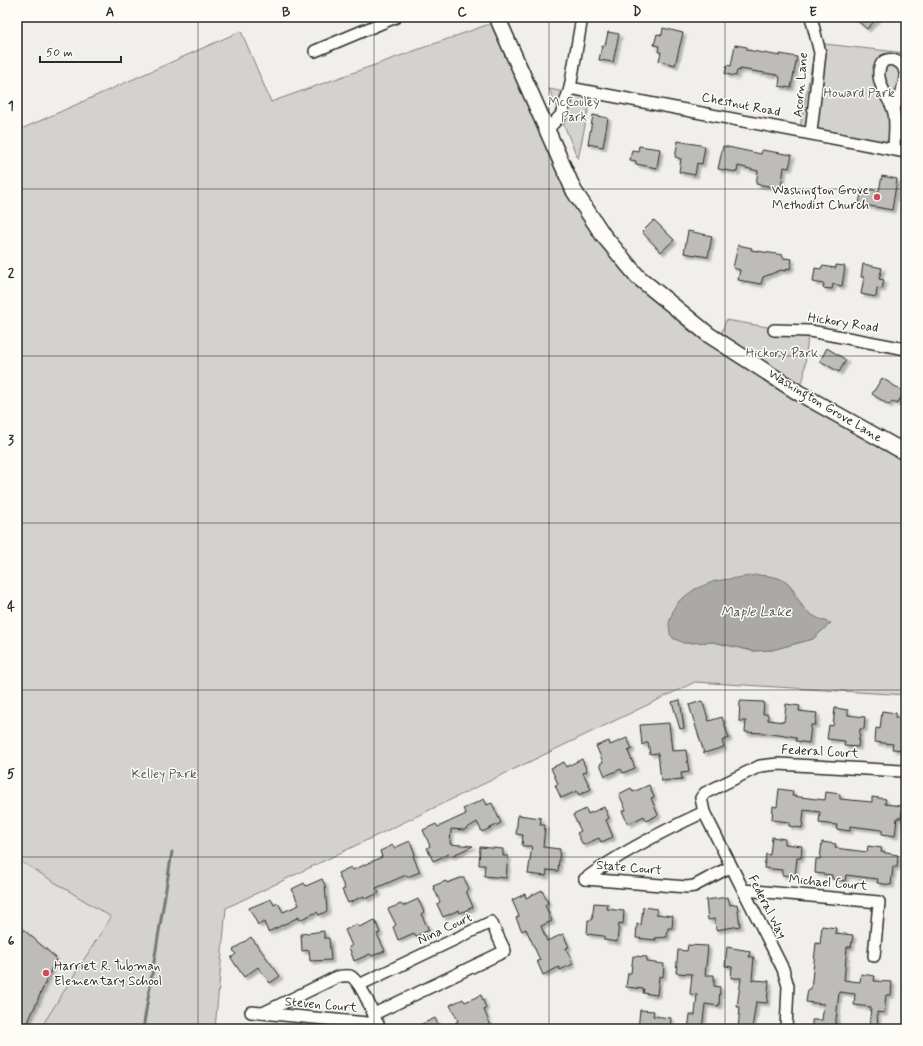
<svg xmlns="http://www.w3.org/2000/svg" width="923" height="1046" font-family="Mynerve,sans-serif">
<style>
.built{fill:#e1e0dc}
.green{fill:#d3d2cf;stroke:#7f7e7d;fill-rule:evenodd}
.water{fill:#aaa9a7;stroke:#777775}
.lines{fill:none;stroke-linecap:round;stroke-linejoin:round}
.stream{stroke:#777775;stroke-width:3}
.building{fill:#bdbcb8;stroke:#2b2b2b;filter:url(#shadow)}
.street-casing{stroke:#2b2b2b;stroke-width:14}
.secondary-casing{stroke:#2b2b2b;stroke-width:18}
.street{stroke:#fdfcf7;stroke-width:11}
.secondary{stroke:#fdfcf7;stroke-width:15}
.grid{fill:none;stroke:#2b2b2b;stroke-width:1;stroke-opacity:0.55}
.poi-dot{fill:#d1495b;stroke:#fdfcf7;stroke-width:1.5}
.labels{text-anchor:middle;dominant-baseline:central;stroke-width:3;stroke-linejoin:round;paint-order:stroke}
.street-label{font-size:13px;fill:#2b2b2b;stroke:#fdfcf7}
.park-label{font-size:13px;fill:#555554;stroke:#fdfcf7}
.poi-label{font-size:13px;fill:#2b2b2b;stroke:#fdfcf7;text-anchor:end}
.water-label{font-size:14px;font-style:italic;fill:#575756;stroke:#fdfcf7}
.neatline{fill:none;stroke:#2b2b2b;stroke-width:1.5}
.grid-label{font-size:13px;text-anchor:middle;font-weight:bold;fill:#2b2b2b}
</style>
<defs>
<filter id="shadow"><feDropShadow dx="3" dy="3" stdDeviation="1" flood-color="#0004"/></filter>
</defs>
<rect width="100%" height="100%" fill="#f0efeb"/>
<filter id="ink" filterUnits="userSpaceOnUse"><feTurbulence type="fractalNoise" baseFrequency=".025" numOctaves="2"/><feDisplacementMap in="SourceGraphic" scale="8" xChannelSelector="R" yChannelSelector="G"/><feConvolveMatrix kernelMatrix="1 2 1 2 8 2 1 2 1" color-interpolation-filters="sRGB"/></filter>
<g filter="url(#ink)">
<path class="built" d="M 17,859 L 111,916 L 40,1029 L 17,1029 Z"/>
<g class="green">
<path d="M 495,22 L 531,112 L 643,287 L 688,330 L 732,359 L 837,421 L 906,459 L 906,695 L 695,682 L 226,908 L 215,1029 L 40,1029 L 111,917 L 17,859 L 17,131 L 241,31 L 271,102 ZM 757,575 C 767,576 781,576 789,585 C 799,595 799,609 816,618 C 820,620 826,621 830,623 L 813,639 L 772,650 L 753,651 L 713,642 L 684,643 L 673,638 Z"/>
<path d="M 816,43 L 906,53 L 906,148 L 800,127 Z"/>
<path d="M 549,89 L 591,97 L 578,159 Z"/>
<path d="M 726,320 L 808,334 L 804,377 L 798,389 L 719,341 Z"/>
</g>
<path class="water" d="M 757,575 C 767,576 781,576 789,585 C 793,589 794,596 798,601 C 806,613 817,619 831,623 L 813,639 L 772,650 L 753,651 L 713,642 L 684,643 L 673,638 L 670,634 L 669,623 L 674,608 L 679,601 L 695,589 L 715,581 Z"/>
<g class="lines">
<path class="stream" d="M 143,1029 L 172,852"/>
</g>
<g class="building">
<path d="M 853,17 L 878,17 L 867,29 Z"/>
<path d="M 663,28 L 683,33 L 675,65 L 659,61 L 661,52 L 658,52 L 659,46 L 654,45 L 657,34 L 662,35 Z"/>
<path d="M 608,32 L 619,34 L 613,62 L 599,60 L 602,46 L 605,46 Z"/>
<path d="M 735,45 L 747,47 L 747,50 L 780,56 L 780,54 L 797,57 L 791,88 L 779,86 L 780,77 L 777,75 L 740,69 L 740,71 L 737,70 L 736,76 L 725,74 L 727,65 L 731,66 Z"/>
<path d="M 593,115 L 608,118 L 603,147 L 588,144 Z"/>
<path d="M 678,141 L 705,146 L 702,164 L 697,163 L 695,175 L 679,172 L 681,159 L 675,157 Z"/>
<path d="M 639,146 L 660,149 L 657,168 L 636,164 L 636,161 L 630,160 L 632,150 L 638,151 Z"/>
<path d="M 723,146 L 761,154 L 762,150 L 792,155 L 789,168 L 784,167 L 781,188 L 756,184 L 758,171 L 738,166 L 737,172 L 718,169 Z"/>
<path d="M 882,176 L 897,179 L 892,210 L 859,204 L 862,188 L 879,191 Z"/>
<path d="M 654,220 L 674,240 L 661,252 L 642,232 Z"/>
<path d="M 688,231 L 712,236 L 708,257 L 684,253 Z"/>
<path d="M 738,245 L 752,248 L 751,250 L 783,255 L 783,258 L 792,259 L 790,269 L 787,268 L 786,271 L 781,270 L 763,277 L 761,284 L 738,280 L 740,270 L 733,268 Z"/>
<path d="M 863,264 L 882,268 L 879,279 L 884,280 L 882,289 L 877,288 L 876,297 L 861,294 L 864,277 L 861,277 Z"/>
<path d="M 836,265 L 845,266 L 842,286 L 833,284 L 832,289 L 823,288 L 824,284 L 813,282 L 815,268 L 821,269 L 822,266 L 836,268 Z"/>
<path d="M 827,348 L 846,360 L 839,372 L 820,361 Z"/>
<path d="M 882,378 L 904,392 L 897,404 L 892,401 L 889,405 L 872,394 Z"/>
<path d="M 680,700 L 684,728 L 680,729 L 672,702 Z"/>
<path d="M 702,701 L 709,721 L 722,717 L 729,738 L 722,741 L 724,747 L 704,753 L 689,705 Z"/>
<path d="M 740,701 L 764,702 L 763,714 L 768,714 L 768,720 L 784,722 L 786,704 L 800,706 L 799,711 L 817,713 L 815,725 L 811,725 L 809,743 L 796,741 L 796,737 L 779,734 L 745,732 L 746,721 L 739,721 Z"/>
<path d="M 835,708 L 848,710 L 848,715 L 865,717 L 864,729 L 860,729 L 858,747 L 844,746 L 845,741 L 827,739 L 829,725 L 833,726 Z"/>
<path d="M 882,711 L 896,713 L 895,718 L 906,719 L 905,750 L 892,749 L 893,744 L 875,742 L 876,728 L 880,729 Z"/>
<path d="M 669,723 L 672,751 L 686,750 L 689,772 L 681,773 L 682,779 L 661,781 L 658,753 L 650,754 L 648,742 L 642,745 L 640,725 Z"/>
<path d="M 627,738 L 632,749 L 628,751 L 635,768 L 623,773 L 621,769 L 605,776 L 600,764 L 603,762 L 596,746 L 609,741 L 610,745 Z"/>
<path d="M 582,759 L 587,771 L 583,773 L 591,789 L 579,795 L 577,791 L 561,798 L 555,785 L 558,784 L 551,768 L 564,762 L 566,767 Z"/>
<path d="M 649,785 L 654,797 L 651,798 L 658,815 L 646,821 L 644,816 L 628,824 L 622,811 L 626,810 L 619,794 L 631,788 L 633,792 Z"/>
<path d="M 779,789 L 793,791 L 792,796 L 825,800 L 826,792 L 840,794 L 840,799 L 872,802 L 872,797 L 886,799 L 885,804 L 903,806 L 901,818 L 897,818 L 895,836 L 882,834 L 882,830 L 850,826 L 850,831 L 836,829 L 837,825 L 819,823 L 820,812 L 804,810 L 802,828 L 789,826 L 789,822 L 772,820 L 773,806 L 777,807 Z"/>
<path d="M 484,799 L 487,805 L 492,803 L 501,823 L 482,832 L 477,822 L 464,830 L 451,829 L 450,844 L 473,846 L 451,856 L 449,854 L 433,861 L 427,848 L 430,846 L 423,830 L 436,824 L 438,827 L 466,814 L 463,809 Z"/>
<path d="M 604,807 L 609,818 L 606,820 L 613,837 L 601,842 L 599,838 L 583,845 L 577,833 L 581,831 L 573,815 L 586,809 L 588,814 Z"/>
<path d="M 518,815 L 541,818 L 540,825 L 545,825 L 543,847 L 560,849 L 558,871 L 547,870 L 546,876 L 528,874 L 532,846 L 522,846 L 523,835 L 516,834 Z"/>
<path d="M 772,837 L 785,839 L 785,844 L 802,846 L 801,858 L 797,858 L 795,876 L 782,875 L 782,870 L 764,868 L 766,854 L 770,855 Z"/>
<path d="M 410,841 L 415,854 L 413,856 L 420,872 L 407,877 L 406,875 L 376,888 L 379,893 L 365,899 L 364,896 L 348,903 L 342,890 L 345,889 L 338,873 L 351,867 L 353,870 L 382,857 L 380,851 L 393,845 L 394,848 Z"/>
<path d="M 822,842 L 836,844 L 835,848 L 867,852 L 868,846 L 882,848 L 881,852 L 898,855 L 897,867 L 893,867 L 891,885 L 877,883 L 878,879 L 846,875 L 845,881 L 832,879 L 832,875 L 815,873 L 816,859 L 820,859 Z"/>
<path d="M 480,847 L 503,849 L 503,856 L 508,856 L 506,878 L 484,876 L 485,865 L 479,865 Z"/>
<path d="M 460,878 L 464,878 L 469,889 L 466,891 L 473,907 L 460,913 L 459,910 L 443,917 L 437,904 L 440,902 L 433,886 L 446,881 L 447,883 Z"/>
<path d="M 322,879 L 325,885 L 327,911 L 319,915 L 317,912 L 299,920 L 299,917 L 268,932 L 264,922 L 258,925 L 249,908 L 271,899 L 274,905 L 278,903 L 283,912 L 299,905 L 292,889 L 304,883 L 306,886 Z"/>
<path d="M 542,890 L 548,903 L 545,905 L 552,921 L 541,926 L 547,941 L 563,934 L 569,947 L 566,948 L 573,964 L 560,970 L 559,967 L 543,975 L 537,961 L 540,960 L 526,929 L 522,931 L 516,918 L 519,916 L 512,900 L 525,894 L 526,898 Z"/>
<path d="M 728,897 L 730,905 L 737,904 L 740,926 L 716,930 L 715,919 L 708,920 L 706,900 Z"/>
<path d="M 418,899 L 424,912 L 421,914 L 429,930 L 416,936 L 414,933 L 398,940 L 393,927 L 396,925 L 388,909 L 401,904 L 403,906 Z"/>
<path d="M 594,903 L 608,904 L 607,909 L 624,911 L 623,924 L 619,923 L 617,942 L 604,940 L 604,936 L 587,934 L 588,920 L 592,920 Z"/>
<path d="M 643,907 L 657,909 L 656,914 L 673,916 L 672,928 L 668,928 L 667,937 L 655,938 L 656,940 L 636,938 L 637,924 L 641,925 Z"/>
<path d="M 375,920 L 380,933 L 377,934 L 385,951 L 372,956 L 370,954 L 354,961 L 349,947 L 352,946 L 345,930 L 357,924 L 359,927 Z"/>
<path d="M 17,924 L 56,958 L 25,1029 L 17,1029 Z"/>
<path d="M 822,926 L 836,928 L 835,933 L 853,935 L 851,947 L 847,947 L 844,980 L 860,982 L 861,974 L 875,976 L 874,981 L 892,982 L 891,995 L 886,995 L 884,1013 L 877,1012 L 878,1029 L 869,1029 L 871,1007 L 854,1005 L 855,994 L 839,992 L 835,1029 L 812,1029 L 812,1020 L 822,1020 L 824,1004 L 806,1002 L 808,989 L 811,989 L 816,943 L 820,944 Z"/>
<path d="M 324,931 L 324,938 L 329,938 L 331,960 L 310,961 L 309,950 L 302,951 L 301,934 Z"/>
<path d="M 251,937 L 280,976 L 270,983 L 258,967 L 244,977 L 231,958 L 236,954 L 233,950 Z"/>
<path d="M 688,945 L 708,946 L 705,975 L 714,975 L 714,986 L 720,987 L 719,1006 L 705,1004 L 702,1029 L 688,1029 L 690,1015 L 695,1015 L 697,995 L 690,994 L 692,974 L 676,973 L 678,950 L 687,951 Z"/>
<path d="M 727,947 L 750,951 L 749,957 L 754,957 L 752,980 L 769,981 L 767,1003 L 756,1002 L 752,1029 L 738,1029 L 740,1007 L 737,1007 L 741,978 L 731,978 L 732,967 L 725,966 Z"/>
<path d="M 633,956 L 647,957 L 647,962 L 664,964 L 663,977 L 659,976 L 657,995 L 643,993 L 644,989 L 626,987 L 628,973 L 631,973 Z"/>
<path d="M 481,995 L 486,1008 L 484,1010 L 491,1026 L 483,1029 L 457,1029 L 455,1023 L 458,1021 L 450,1005 L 463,999 L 465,1002 Z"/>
<path d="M 640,1010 L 654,1011 L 653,1016 L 671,1018 L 670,1029 L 638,1029 Z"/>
<path d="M 435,1018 L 440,1029 L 411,1029 Z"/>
</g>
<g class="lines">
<g class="street-casing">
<g id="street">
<path d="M 315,51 L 396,17"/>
<path d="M 570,88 L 906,152"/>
<path d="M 893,110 C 899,97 917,66 893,60 C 889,59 884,60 882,63 C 872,77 888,97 893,109 C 897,121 894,137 894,149"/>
<path d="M 548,129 L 561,115 L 570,88 L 582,17"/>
<path d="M 811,132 L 820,53 L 811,17"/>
<path d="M 774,330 L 810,331 L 906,349"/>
<path d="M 585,879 L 687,887 L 694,886 L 730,867"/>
<path d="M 585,879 C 621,852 663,831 704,812"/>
<path d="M 743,890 L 879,902 L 874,956"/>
<path d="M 359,985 L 491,922 L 505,951 L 374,1014"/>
<path d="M 251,1012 L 378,1024"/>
<path d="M 263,1013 L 337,977 C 341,976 345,975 350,976 C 361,981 375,1017 379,1029"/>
<path d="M 786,1029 L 788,986 L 783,969 L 704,812 L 701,798 L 705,793 L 760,766 L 778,764 L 902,771"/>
</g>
</g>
<g class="secondary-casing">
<path id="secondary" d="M 497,17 L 574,191 L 603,235 L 638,277 L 709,335 L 799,393 L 906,453"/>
</g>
<use href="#street" class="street"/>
<use href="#secondary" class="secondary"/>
</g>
</g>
<path class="grid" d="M 198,17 L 198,1029M 374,17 L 374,1029M 549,17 L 549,1029M 725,17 L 725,1029M 17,189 L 906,189M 17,356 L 906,356M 17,523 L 906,523M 17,690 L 906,690M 17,857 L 906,857"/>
<g class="poi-dot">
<circle cx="877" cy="197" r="4"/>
<circle cx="46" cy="973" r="4"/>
</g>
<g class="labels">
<g class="street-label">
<text transform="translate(801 85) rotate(-85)">Acorn Lane</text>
<text transform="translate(741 105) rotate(11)">Chestnut Road</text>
<text transform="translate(843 323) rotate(9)">Hickory Road</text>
<text transform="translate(825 406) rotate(31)">Washington Grove Lane</text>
<text transform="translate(820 752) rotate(3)">Federal Court</text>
<text transform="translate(629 868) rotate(5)">State Court</text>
<text transform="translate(828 883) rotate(5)">Michael Court</text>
<text transform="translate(767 907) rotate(63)">Federal Way</text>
<text transform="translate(445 929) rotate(-25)">Nina Court</text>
<text transform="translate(321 1005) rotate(5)">Steven Court</text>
</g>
<g class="park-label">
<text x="859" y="93">Howard Park</text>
<text x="574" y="102">McCouley<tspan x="574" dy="15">Park</tspan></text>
<text x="782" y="353">Hickory Park</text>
<text x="164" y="774">Kelley Park</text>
</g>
<g class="poi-label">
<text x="869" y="190">Washington Grove<tspan x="869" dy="15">Methodist Church</tspan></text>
<text x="54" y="966" text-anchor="start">Harriet R. Tubman<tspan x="54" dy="15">Elementary School</tspan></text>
</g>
<g class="water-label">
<text x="756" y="612">Maple Lake</text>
</g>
</g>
<rect width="923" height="1046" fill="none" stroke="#fdfcf7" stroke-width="44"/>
<path d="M40 56v6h81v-6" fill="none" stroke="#2b2b2b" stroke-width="2"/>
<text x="46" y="56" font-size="12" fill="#2b2b2b" stroke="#fdfcf7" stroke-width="3" paint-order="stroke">50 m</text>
<rect x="22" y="22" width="879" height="1002" class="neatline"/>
<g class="grid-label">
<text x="110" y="16">A</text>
<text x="286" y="16">B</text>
<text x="462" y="16">C</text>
<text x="637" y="16">D</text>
<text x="813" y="16">E</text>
<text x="11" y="110">1</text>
<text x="11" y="277">2</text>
<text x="11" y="444">3</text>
<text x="11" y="611">4</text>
<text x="11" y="778">5</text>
<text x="11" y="945">6</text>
</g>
</svg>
